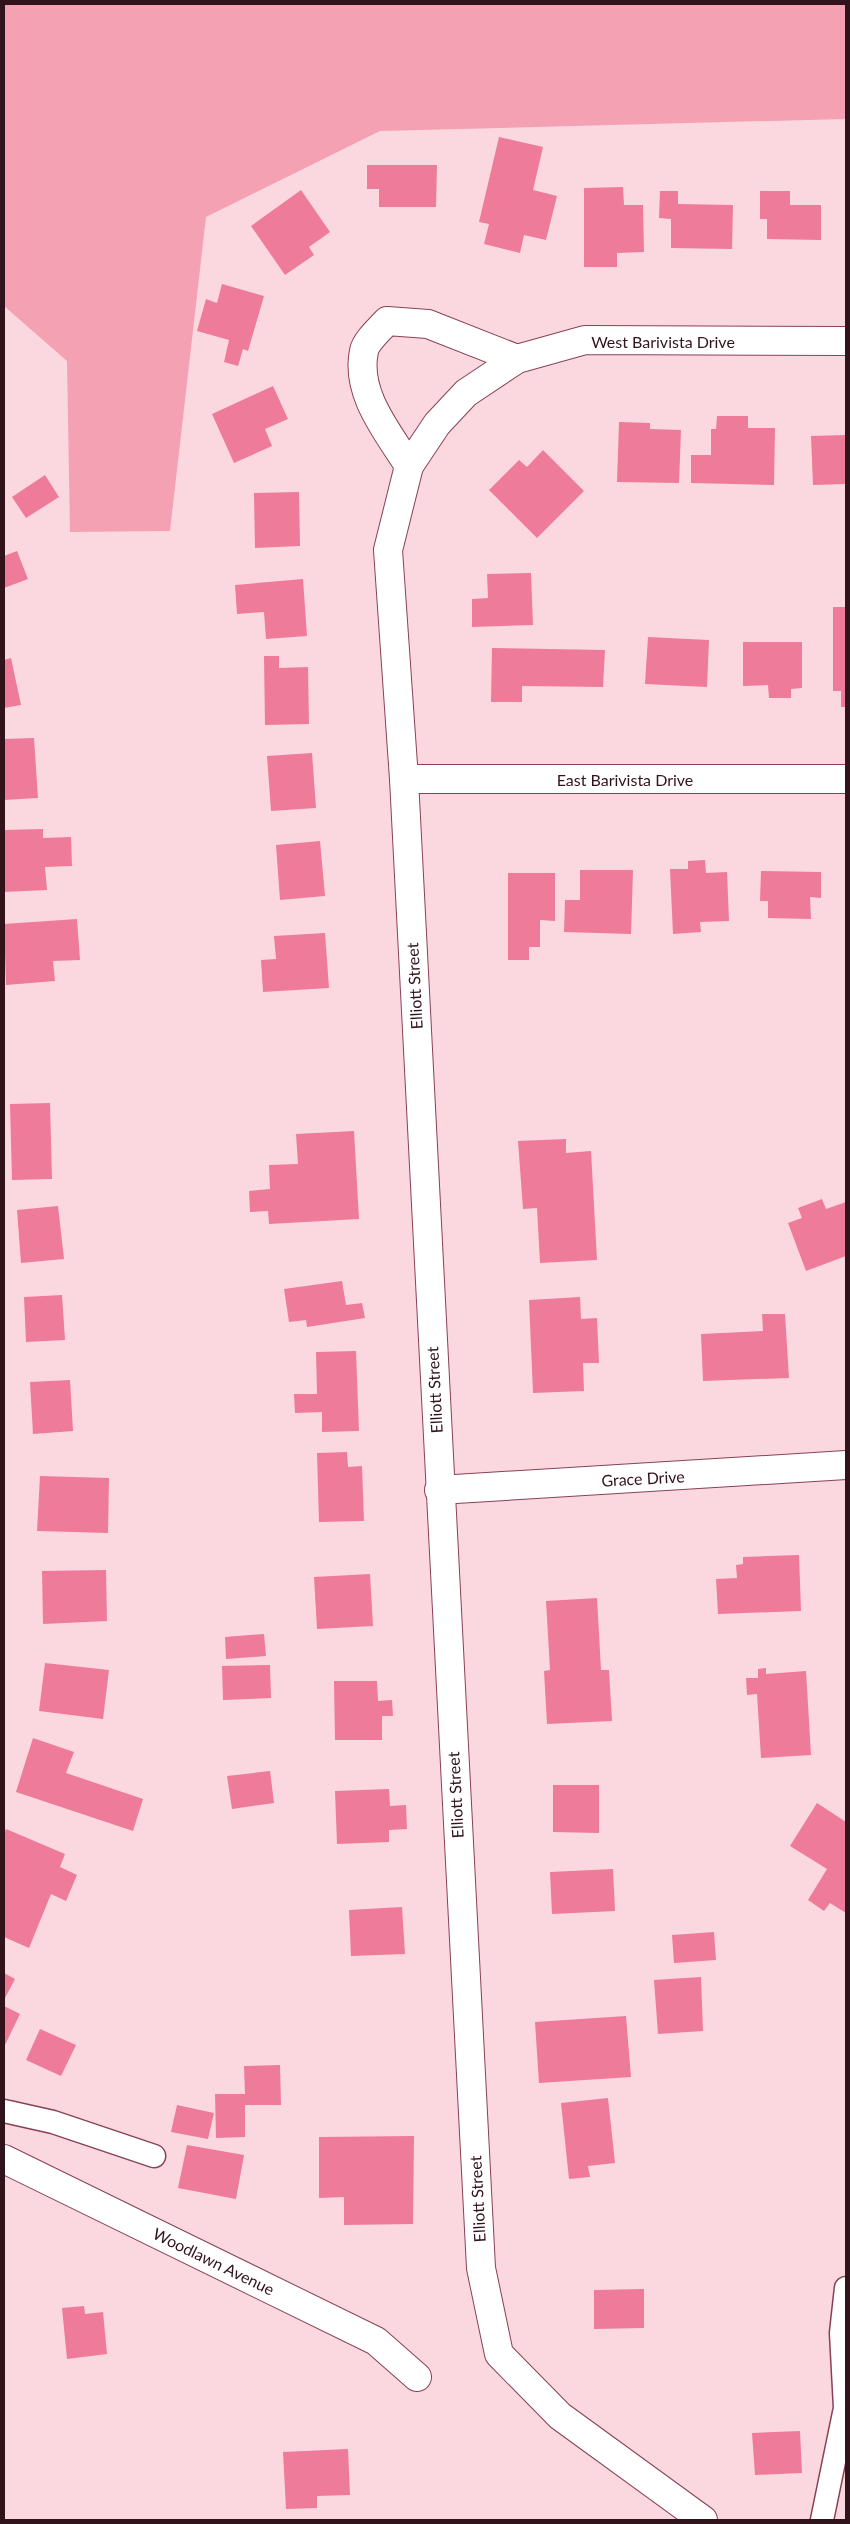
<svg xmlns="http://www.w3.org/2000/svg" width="850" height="2524" font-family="Lato,sans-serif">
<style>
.green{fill:#f5a1b4}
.building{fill:#ee7b99}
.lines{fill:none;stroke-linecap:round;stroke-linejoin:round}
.service-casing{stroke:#884255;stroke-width:25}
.minor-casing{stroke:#884255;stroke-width:30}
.service{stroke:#fff;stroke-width:22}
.minor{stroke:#fff;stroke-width:28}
.labels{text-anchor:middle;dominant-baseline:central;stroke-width:4;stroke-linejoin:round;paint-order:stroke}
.street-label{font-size:16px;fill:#31131b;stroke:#fff}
</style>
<rect width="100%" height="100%" fill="#fbd8df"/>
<path class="green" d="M 4,4 L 846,4 L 846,119 L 380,131 L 206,217 L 170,531 L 70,532 L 67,361 L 4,306 Z"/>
<g class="building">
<path d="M 499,137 L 543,147 L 533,190 L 557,196 L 546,240 L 524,235 L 520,253 L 484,244 L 489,224 L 479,222 Z"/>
<path d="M 367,165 L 437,165 L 436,207 L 379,207 L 379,189 L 367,189 Z"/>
<path d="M 623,187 L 624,205 L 643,205 L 644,252 L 617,253 L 617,267 L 584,267 L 584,188 Z"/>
<path d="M 301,190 L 330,232 L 309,247 L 314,255 L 285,275 L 251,226 Z"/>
<path d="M 660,191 L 678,191 L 678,204 L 733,205 L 732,249 L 671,248 L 671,219 L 659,218 Z"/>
<path d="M 760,191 L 790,191 L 790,205 L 821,205 L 821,240 L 767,239 L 767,219 L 760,219 Z"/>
<path d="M 222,284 L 264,296 L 248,351 L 243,349 L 238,366 L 224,362 L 229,340 L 197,331 L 206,299 L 217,303 Z"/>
<path d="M 273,386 L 288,419 L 265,429 L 272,446 L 234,463 L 212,414 Z"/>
<path d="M 717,416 L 748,416 L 748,428 L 775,428 L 774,485 L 691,483 L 691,455 L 711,455 L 711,429 L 716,429 Z"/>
<path d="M 619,422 L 650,423 L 650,429 L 681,430 L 679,483 L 617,482 Z"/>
<path d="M 846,435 L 846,484 L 813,485 L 811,436 Z"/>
<path d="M 543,450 L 584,491 L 537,538 L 489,490 L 519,460 L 527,467 Z"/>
<path d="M 45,475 L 59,497 L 26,518 L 12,497 Z"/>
<path d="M 299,492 L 300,546 L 255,548 L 254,493 Z"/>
<path d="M 17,551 L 28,579 L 4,588 L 4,556 Z"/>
<path d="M 531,573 L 533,625 L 472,627 L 472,599 L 488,598 L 487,574 Z"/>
<path d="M 303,579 L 307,636 L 266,639 L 264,612 L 237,614 L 235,585 Z"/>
<path d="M 833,607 L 846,607 L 846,707 L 841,707 L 841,691 L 833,691 Z"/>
<path d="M 648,637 L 709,640 L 707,687 L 645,684 Z"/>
<path d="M 743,642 L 802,642 L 802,688 L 791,689 L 791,698 L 769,698 L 768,685 L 743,686 Z"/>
<path d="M 492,648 L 605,650 L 603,687 L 522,686 L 522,702 L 491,702 Z"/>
<path d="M 264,656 L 279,656 L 279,668 L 308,667 L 309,724 L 265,725 Z"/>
<path d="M 11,658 L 21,705 L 4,708 L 4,660 Z"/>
<path d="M 34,738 L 38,798 L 4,800 L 4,739 Z"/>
<path d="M 312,753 L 316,808 L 271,811 L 267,756 Z"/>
<path d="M 43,829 L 43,838 L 71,837 L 72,866 L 45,867 L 47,890 L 4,892 L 4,830 Z"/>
<path d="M 320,841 L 325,896 L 280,900 L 276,845 Z"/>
<path d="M 705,860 L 706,873 L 727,872 L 729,921 L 700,922 L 701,932 L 673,934 L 670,869 L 688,869 L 688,861 Z"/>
<path d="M 580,870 L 633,870 L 631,934 L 564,932 L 565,900 L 580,900 Z"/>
<path d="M 761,871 L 821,872 L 821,898 L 810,897 L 811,919 L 768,918 L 768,901 L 760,901 Z"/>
<path d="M 508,873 L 555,873 L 555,921 L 540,920 L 540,947 L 529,947 L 529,960 L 508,960 Z"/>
<path d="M 77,919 L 80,960 L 53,961 L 55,981 L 6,985 L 4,924 Z"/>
<path d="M 325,933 L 329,988 L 263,992 L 261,960 L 276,959 L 274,936 Z"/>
<path d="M 50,1103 L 52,1179 L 12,1180 L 10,1104 Z"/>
<path d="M 354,1131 L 359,1219 L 269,1224 L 268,1211 L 250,1212 L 249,1191 L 270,1189 L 269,1165 L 298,1164 L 296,1134 Z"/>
<path d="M 566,1139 L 566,1153 L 591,1151 L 597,1260 L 540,1263 L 537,1208 L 523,1209 L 518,1141 Z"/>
<path d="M 822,1199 L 826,1209 L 846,1202 L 846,1256 L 806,1271 L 788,1223 L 802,1218 L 798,1208 Z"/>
<path d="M 58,1206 L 64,1259 L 21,1263 L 17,1210 Z"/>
<path d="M 342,1281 L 346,1305 L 362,1303 L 365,1318 L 307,1327 L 306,1320 L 289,1322 L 284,1289 Z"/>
<path d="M 62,1295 L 65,1340 L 26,1342 L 24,1297 Z"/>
<path d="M 580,1297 L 581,1319 L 597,1318 L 599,1363 L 583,1363 L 584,1391 L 533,1393 L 529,1300 Z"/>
<path d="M 762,1314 L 785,1314 L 789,1378 L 703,1381 L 701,1334 L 763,1331 Z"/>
<path d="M 356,1351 L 359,1431 L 322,1432 L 322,1412 L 295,1413 L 294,1394 L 317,1394 L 316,1352 Z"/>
<path d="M 70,1380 L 73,1431 L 33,1434 L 30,1382 Z"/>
<path d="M 347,1452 L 348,1467 L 362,1466 L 364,1521 L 319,1522 L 317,1453 Z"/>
<path d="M 40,1476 L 109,1478 L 108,1533 L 37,1531 Z"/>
<path d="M 799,1555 L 801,1611 L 718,1614 L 716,1579 L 737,1578 L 736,1565 L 743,1564 L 743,1557 Z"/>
<path d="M 106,1570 L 107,1621 L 43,1624 L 42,1571 Z"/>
<path d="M 370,1574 L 373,1626 L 317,1629 L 314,1577 Z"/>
<path d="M 597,1598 L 601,1670 L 609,1670 L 612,1721 L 547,1724 L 544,1671 L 550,1670 L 546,1601 Z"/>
<path d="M 264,1634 L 266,1656 L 226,1659 L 225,1637 Z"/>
<path d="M 45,1663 L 109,1670 L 103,1719 L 39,1711 Z"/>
<path d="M 270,1665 L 271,1698 L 223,1700 L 222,1666 Z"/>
<path d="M 766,1668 L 766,1674 L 806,1671 L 811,1755 L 761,1758 L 757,1694 L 747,1695 L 746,1678 L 758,1678 L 758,1669 Z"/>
<path d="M 334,1681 L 377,1681 L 378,1701 L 392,1700 L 393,1716 L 382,1716 L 382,1740 L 335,1740 Z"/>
<path d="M 33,1738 L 74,1752 L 66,1773 L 143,1799 L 133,1831 L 16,1792 Z"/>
<path d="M 270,1771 L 274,1803 L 232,1809 L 227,1776 Z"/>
<path d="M 553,1785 L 599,1785 L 599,1833 L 553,1832 Z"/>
<path d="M 389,1789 L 390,1806 L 406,1805 L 407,1829 L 389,1830 L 389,1842 L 337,1844 L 335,1791 Z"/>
<path d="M 817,1803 L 846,1822 L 846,1913 L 830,1903 L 824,1911 L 808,1900 L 827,1869 L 790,1846 Z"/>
<path d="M 6,1829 L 65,1854 L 60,1867 L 77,1875 L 66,1901 L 51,1894 L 29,1948 L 4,1937 L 4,1834 Z"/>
<path d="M 613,1869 L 615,1911 L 552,1914 L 550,1872 Z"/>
<path d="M 402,1907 L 405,1954 L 351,1956 L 349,1910 Z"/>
<path d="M 714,1932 L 716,1960 L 674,1963 L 672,1935 Z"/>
<path d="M 4,1973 L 15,1979 L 4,2000 Z"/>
<path d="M 701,1977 L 703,2031 L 658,2034 L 654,1980 Z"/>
<path d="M 4,2006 L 20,2014 L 4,2047 Z"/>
<path d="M 626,2016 L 631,2077 L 539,2083 L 535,2022 Z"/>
<path d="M 40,2029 L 76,2045 L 61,2076 L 26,2060 Z"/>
<path d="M 280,2065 L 281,2105 L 245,2105 L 245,2137 L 216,2138 L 215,2094 L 245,2094 L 244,2066 Z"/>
<path d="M 608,2098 L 615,2163 L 588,2166 L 590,2177 L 569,2179 L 561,2103 Z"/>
<path d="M 177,2105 L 214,2113 L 208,2139 L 171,2132 Z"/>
<path d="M 414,2136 L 413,2224 L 344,2225 L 344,2197 L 319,2198 L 319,2137 Z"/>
<path d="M 187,2145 L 244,2155 L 236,2199 L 178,2188 Z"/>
<path d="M 644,2289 L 644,2328 L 594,2329 L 594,2290 Z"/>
<path d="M 84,2306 L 85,2314 L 103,2312 L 107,2354 L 67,2359 L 62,2308 Z"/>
<path d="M 800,2431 L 802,2473 L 755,2475 L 752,2433 Z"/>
<path d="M 348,2449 L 350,2495 L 317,2496 L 317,2508 L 286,2509 L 283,2452 Z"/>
</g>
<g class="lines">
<g class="service-casing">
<g id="service">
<path d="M 4,2111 L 53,2122 L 154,2156"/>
<path d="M 822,2520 L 845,2408 L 841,2333 L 846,2288"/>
</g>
</g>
<g class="minor-casing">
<g id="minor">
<path d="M 517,359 L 428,324 L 387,321 C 380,329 366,341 364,351 C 355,394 388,432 409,466 L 388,550 L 404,779 L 481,2268 L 499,2354 L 560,2416 L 703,2520"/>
<path d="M 409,466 L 437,424 L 466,393 L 517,359 L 585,340 L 846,341"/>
<path d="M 404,779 L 846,779"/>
<path d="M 439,1490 L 846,1465"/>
<path d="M 4,2159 L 376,2341 L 417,2377"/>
</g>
</g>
<use href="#service" class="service"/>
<use href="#minor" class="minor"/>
</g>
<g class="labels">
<g class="street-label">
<text x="663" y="341">West Barivista Drive</text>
<text x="625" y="779">East Barivista Drive</text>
<text transform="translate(414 986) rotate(-93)">Elliott Street</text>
<text transform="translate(434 1390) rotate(-93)">Elliott Street</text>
<text transform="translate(643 1478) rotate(-3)">Grace Drive</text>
<text transform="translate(455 1795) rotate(-93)">Elliott Street</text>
<text transform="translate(477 2199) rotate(-93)">Elliott Street</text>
<text transform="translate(214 2261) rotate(26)">Woodlawn Avenue</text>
</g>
</g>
<rect width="850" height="2524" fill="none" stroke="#31131b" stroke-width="10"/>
</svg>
